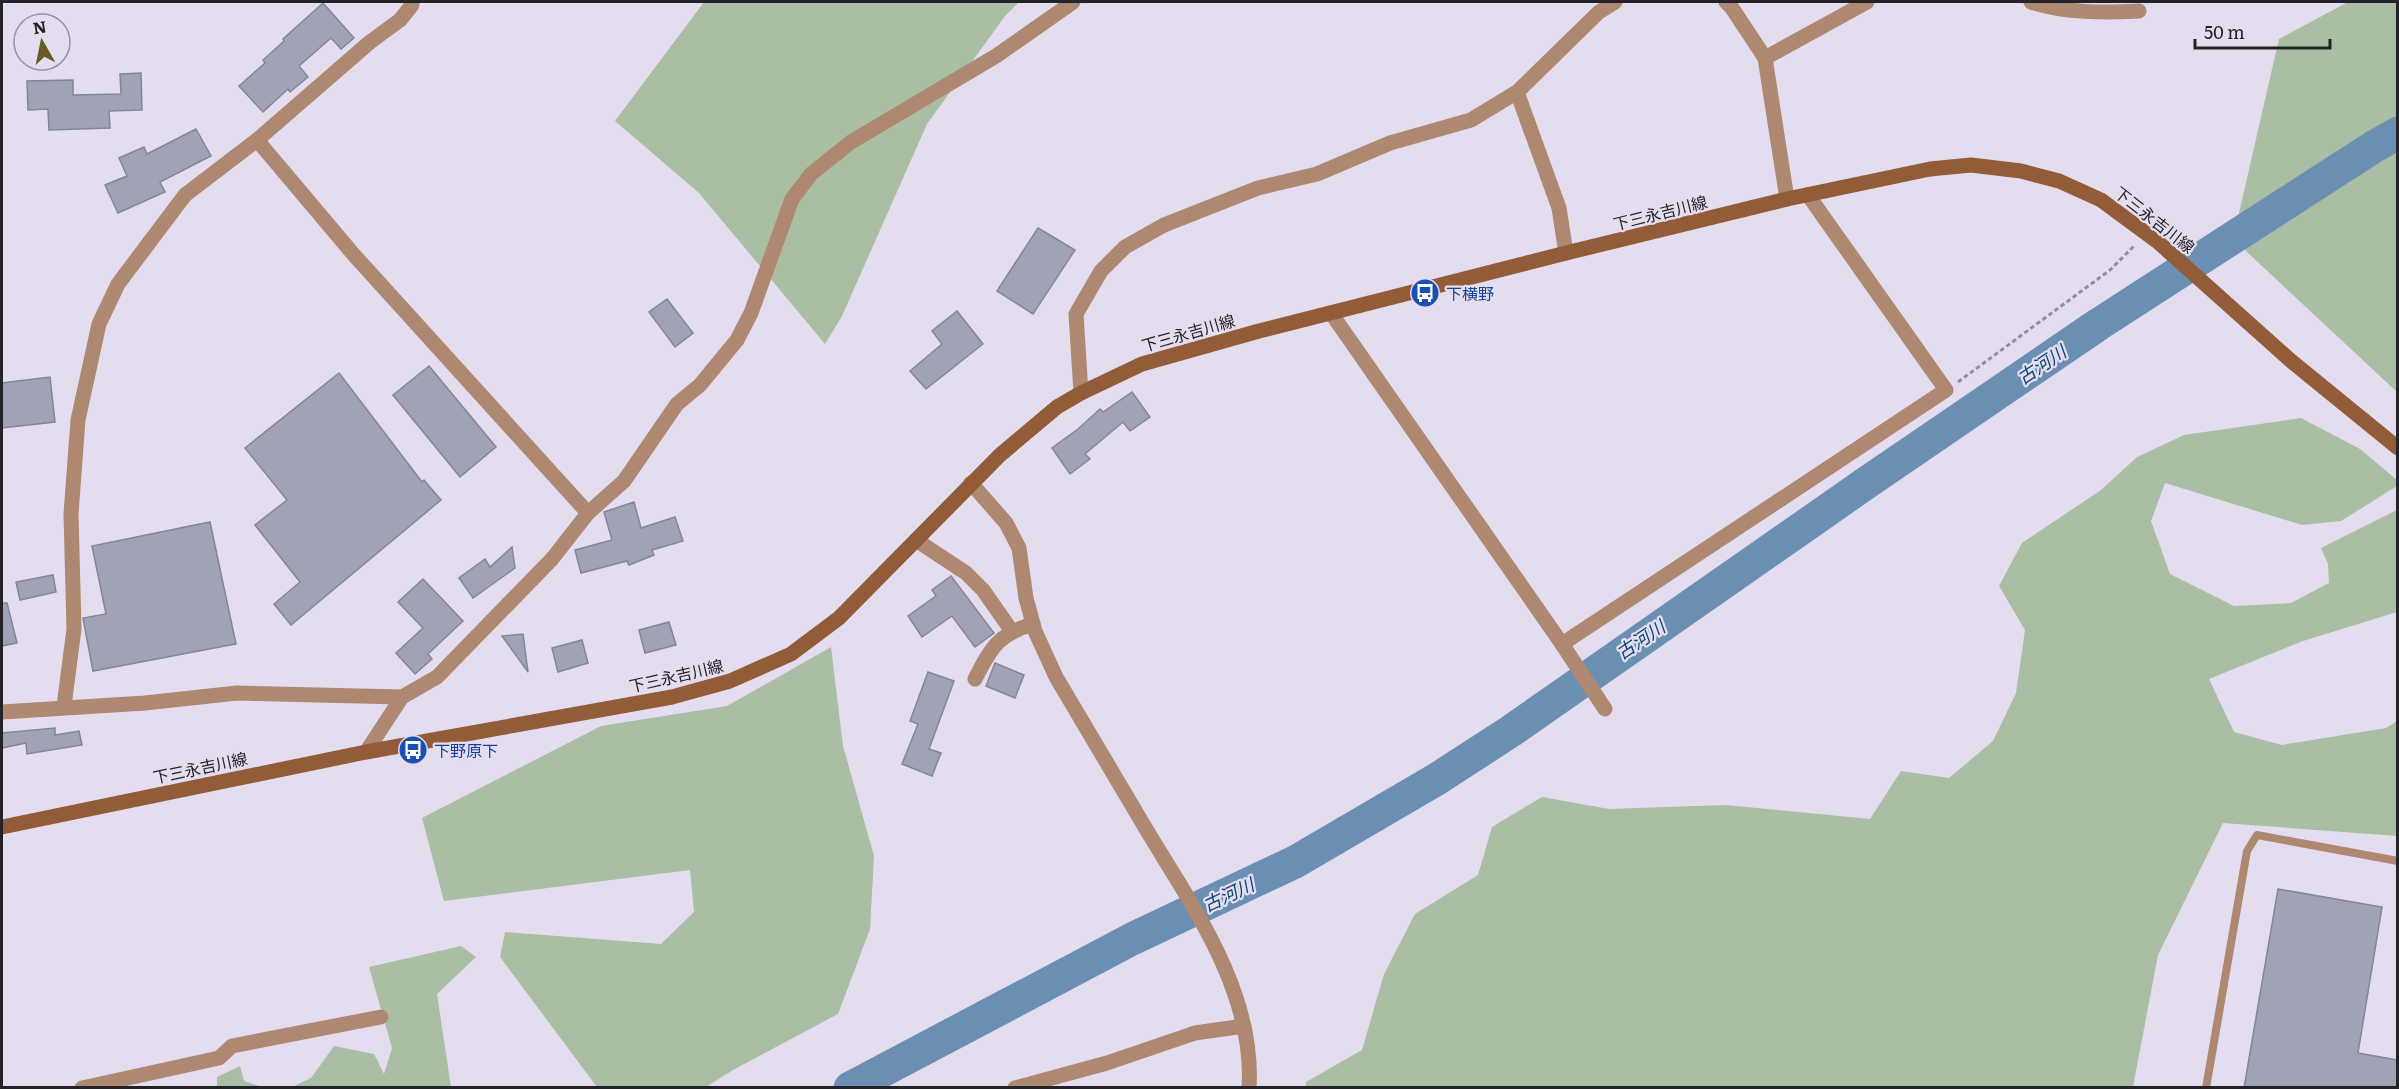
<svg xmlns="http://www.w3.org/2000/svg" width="2399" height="1089" font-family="Literata,'Noto Sans JP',serif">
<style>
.green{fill:#a9bea3}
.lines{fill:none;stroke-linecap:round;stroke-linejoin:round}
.river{stroke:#6b8fb3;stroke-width:33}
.building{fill:#a0a2b5;stroke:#838598;stroke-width:1.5}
.path{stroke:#928d9b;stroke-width:3;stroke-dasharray:4.5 3;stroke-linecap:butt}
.service{stroke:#ae8870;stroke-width:8}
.minor{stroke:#ae8870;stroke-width:15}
.tertiary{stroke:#ae8870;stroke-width:15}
.secondary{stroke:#925c39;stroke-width:15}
.labels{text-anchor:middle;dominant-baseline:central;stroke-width:4.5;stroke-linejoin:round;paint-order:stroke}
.street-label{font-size:16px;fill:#242229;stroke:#e4ddf0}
.transit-label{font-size:16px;fill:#164399;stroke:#e4ddf0;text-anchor:start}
.water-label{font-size:18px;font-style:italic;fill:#094574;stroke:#e4ddf0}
</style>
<rect width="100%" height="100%" fill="#e4ddf0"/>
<g class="green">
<path d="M 704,2 L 1019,2 L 1005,16 L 927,124 L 842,316 L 825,344 L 699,193 L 615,121 Z"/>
<path d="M 2348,2 L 2397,2 L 2397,392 L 2233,239 L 2279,39 Z"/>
<path d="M 2301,418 L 2360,449 L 2397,480 L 2397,486 L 2341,521 L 2302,525 L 2165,483 L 2151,521 L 2170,574 L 2234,606 L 2291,603 L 2329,583 L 2328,564 L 2321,548 L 2397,510 L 2397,612 L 2303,641 L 2209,679 L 2234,732 L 2282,745 L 2386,728 L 2397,721 L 2397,836 L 2223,823 L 2158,955 L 2133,1087 L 1306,1087 L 1306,1082 L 1362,1050 L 1384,974 L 1415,914 L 1478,875 L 1492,827 L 1542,797 L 1609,809 L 1726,805 L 1870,819 L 1901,771 L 1949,778 L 1993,741 L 2016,693 L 2025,630 L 1999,586 L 2022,543 L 2101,490 L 2137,457 L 2184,435 Z"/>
<path d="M 831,647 L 843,746 L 874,856 L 870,929 L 838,1014 L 733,1070 L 706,1087 L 597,1087 L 500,957 L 505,932 L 661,944 L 694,912 L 690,870 L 444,901 L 422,818 L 601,726 L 727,706 Z"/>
<path d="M 461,946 L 476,957 L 437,994 L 451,1087 L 290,1088 L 311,1078 L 334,1046 L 374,1054 L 384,1074 L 392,1048 L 369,967 Z"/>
<path d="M 240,1066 L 244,1081 L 262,1087 L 217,1087 L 217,1077 Z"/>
</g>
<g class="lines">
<path class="river" d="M 850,1088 L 1132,939 L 1295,862 L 1437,779 L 1511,731 L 1869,481 L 2099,324 L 2375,146 L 2398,133"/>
</g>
<g class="building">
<path d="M 323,3 L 354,38 L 341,49 L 331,38 L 299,66 L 308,77 L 290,92 L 288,89 L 263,112 L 239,86 L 265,63 L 263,60 L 284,41 L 283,39 Z"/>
<path d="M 141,73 L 142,110 L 109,111 L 110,128 L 49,130 L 48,109 L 28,110 L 27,81 L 73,80 L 73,95 L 121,94 L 120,74 Z"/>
<path d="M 196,129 L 211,156 L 160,182 L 165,192 L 118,213 L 105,185 L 127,176 L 119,158 L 144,147 L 147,154 Z"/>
<path d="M 1038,228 L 1075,250 L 1033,314 L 997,291 Z"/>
<path d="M 667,299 L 693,333 L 675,347 L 649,312 Z"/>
<path d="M 957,311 L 983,344 L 926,389 L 910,371 L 942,344 L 932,331 Z"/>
<path d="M 429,366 L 496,447 L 460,477 L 393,395 Z"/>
<path d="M 339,373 L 422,482 L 424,480 L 441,500 L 291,625 L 274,604 L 300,582 L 255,525 L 287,500 L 245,448 Z"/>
<path d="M 50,377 L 55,422 L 2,428 L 2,383 Z"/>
<path d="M 1132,392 L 1150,417 L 1130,431 L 1123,422 L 1085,454 L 1090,459 L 1070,474 L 1052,448 L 1078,429 L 1100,409 L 1103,412 Z"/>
<path d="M 634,502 L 641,528 L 675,517 L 683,541 L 652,550 L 654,555 L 629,565 L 627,561 L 581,573 L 575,550 L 612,540 L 604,512 Z"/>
<path d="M 210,522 L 236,644 L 93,671 L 83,618 L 106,614 L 92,546 Z"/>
<path d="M 512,547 L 515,568 L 473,598 L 459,578 L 485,559 L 490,567 Z"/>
<path d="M 53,575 L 56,592 L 20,600 L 16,582 Z"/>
<path d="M 951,576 L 994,633 L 975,647 L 952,616 L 922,637 L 908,616 L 936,596 L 932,590 Z"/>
<path d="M 423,579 L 463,621 L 428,654 L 432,659 L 415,674 L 396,653 L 423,628 L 398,602 Z"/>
<path d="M 2,603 L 7,603 L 17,643 L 2,646 Z"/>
<path d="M 669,622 L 676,645 L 645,653 L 639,630 Z"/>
<path d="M 523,634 L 528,672 L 502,636 Z"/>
<path d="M 582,640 L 588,663 L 558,672 L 552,648 Z"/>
<path d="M 995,663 L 1024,675 L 1015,698 L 986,686 Z"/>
<path d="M 928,672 L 954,681 L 929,749 L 941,753 L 932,776 L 902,764 L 918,724 L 910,721 Z"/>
<path d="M 55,728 L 55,735 L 79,731 L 82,745 L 27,754 L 26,743 L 2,748 L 2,733 Z"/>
<path d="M 2278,889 L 2382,907 L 2358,1053 L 2397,1060 L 2397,1088 L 2244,1088 Z"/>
</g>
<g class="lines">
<path class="path" d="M 1958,382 L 2110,270 L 2135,245"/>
<path class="service" d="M 2206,1088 L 2247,851 L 2257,835 L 2398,861"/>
<g class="minor">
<path d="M 1726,2 L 1732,8 L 1765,58 L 1787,199"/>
<path d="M 2031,2 C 2066,13 2102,13 2139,11"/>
<path d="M 1765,58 L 1867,2"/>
<path d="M 1517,92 L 1559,208 L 1566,253"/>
<path d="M 257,140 L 354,255 L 588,513"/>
<path d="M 1331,313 L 1562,644 L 1605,709"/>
<path d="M 1081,393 L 1076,314 L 1101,271 L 1125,247 L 1164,225 L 1258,188 L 1317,174 L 1390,143 L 1471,120 L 1517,92 L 1599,12 L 1615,2"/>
<path d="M 916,540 L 966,573 L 983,590 L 1011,630"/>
<path d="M 1562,644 L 1946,390 L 1808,195"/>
<path d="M 975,679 C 991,648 998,634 1033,624"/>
<path d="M 64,706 L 74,629 L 71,514 L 78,420 L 99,324 L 118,284 L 185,195 L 257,140 L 370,42 L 400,20 L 412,5 L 412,2"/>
<path d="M 2,712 L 145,703 L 237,693 L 402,697"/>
<path d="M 366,752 L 402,697 L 437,677 L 552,559 L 588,513 L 624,481 L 677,404 L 700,385 L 737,340 L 751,313 L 792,199 L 811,174 L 851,142 L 996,56 L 1073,2"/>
<path d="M 82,1088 L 219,1058 L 232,1046 L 381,1017"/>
</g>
<g class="tertiary">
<path d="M 971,483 L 1006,523 L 1019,548 L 1026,598 L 1035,631 L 1056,677 C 1087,729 1118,781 1149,834 C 1195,910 1255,994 1249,1088"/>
<path d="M 1015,1088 L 1107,1063 L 1195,1033 L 1244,1026"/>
</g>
<path class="secondary" d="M 2,827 L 366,752 L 672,697 L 730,681 L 791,654 L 839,618 L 1000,455 L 1057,407 L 1081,393 L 1142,364 L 1259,331 L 1566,253 L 1787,199 L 1930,169 L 1971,165 L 2021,171 L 2059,181 L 2101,200 L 2158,242 L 2290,360 L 2398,448"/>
</g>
<defs>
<g id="bus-disc" transform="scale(1.5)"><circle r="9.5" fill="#1a4fb4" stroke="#e4ddf0"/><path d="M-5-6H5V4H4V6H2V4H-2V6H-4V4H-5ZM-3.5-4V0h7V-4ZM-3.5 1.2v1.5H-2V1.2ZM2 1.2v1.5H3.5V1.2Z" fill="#fff"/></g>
</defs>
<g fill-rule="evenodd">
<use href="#bus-disc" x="1425" y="293"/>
<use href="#bus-disc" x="413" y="750"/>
</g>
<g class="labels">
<g class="street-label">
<text transform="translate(1660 212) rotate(-14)">下三永吉川線</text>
<text transform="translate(2155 219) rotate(38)">下三永吉川線</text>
<text transform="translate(1188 332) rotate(-16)">下三永吉川線</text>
<text transform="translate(676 675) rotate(-13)">下三永吉川線</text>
<text transform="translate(200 767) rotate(-12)">下三永吉川線</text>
</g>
<g class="transit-label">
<text x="1446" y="293">下横野</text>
<text x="434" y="750">下野原下</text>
</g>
<g class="water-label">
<text transform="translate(2041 364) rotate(-34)">古河川</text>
<text transform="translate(1640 639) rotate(-34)">古河川</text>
<text transform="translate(1228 894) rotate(-25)">古河川</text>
</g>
</g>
<rect width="2399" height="1089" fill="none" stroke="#242229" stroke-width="6"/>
<g transform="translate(42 42) rotate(351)"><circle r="28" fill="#e4ddf0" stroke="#9792a0" stroke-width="1.5"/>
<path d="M0-4.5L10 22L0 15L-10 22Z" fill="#665b28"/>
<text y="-9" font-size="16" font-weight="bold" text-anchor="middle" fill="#242229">N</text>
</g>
<path d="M2195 39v9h135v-9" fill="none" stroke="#242229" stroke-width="3"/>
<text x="2204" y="39" font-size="18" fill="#242229" stroke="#e4ddf0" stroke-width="4.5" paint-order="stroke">50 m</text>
</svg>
